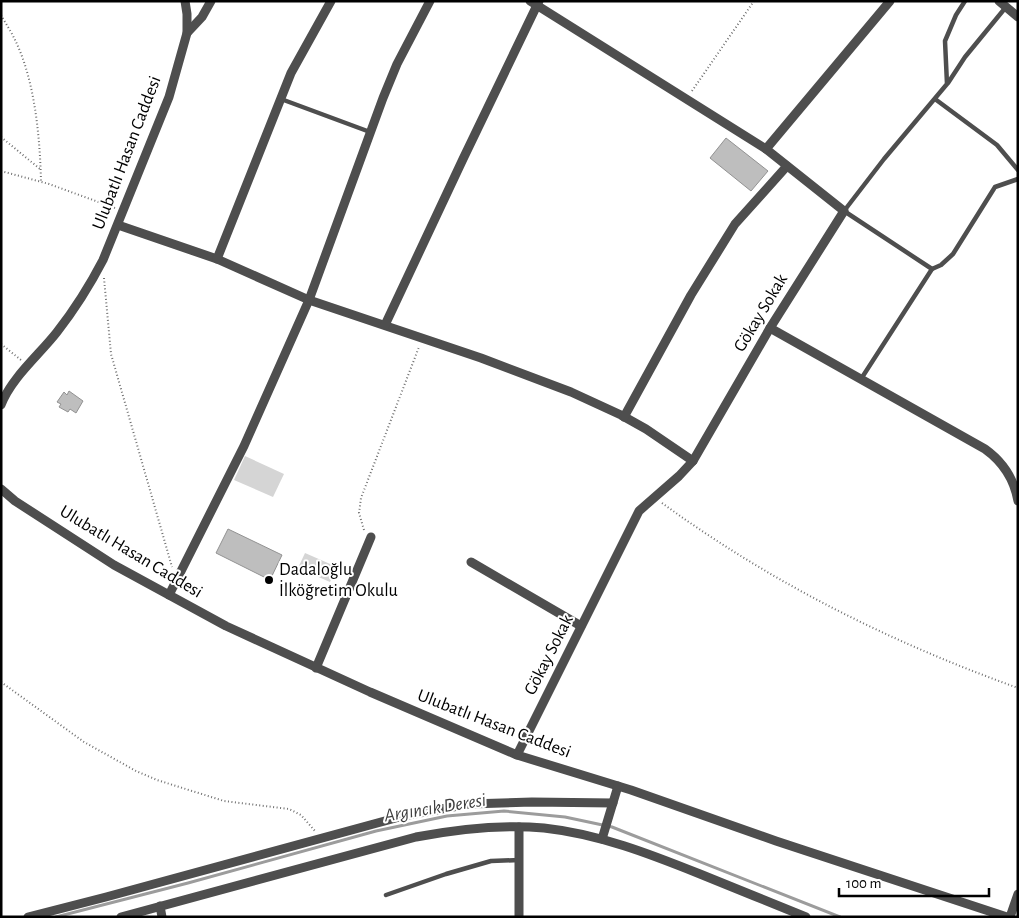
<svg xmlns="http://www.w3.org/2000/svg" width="1019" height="918" font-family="'Alegreya Sans',sans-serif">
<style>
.green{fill:#d5d5d5}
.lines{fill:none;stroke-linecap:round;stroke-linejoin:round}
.stream{stroke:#9c9c9c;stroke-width:3}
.building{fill:#bebebe;stroke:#929292}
.path{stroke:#707070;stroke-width:2;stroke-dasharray:1 2.5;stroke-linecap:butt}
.service{stroke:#4e4e4e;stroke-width:4.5}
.minor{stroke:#4e4e4e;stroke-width:9}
.poi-dot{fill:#000;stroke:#fff;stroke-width:2}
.labels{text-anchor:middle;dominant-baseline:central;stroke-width:4;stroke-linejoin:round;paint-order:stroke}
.street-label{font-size:18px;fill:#000;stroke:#fff}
.poi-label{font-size:18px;fill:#000;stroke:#fff;text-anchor:start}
.water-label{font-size:19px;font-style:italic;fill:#3d3d3d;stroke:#fff}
</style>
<rect width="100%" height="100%" fill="#fff"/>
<g class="green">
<path d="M 245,456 L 284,474 L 273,497 L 234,480 Z"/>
<path d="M 305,553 L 337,567 L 330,582 L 298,568 Z"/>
</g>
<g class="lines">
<path class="stream" d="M 56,917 L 188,883 L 376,831 L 447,816 L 504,811 L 565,817 L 612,827 L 840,917"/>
</g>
<g class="building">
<path d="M 726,138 L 768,171 L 751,191 L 710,158 Z"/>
<path d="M 69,391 L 83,401 L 76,413 L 70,409 L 68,412 L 59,407 L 61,404 L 57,402 L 64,392 L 67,395 Z"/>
<path d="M 228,529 L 282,555 L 270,580 L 216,553 Z"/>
</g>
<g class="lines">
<g class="path">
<path d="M 1,15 C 6,24 12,33 16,42 C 35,82 40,138 41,182"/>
<path d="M 692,91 L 754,1"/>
<path d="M 1,137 L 40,169"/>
<path d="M 1,171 L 49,184 L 115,208"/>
<path d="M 104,278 L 111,354 L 172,567"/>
<path d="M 1,344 L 21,360"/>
<path d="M 662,503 C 772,583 890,642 1018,688"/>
<path d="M 364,530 L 359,513 L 361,498 L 419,347"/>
<path d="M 1,682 L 84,742 L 136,771 L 157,780 L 224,801 L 289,809 L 301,815 L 315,831"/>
</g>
<g class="service">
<path d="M 948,83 L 965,57 L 1006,7"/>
<path d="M 281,99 L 370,132"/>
<path d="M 935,99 L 997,145 L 1018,170"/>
<path d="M 932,269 L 844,211 L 884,159 L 947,84 L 945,41 L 956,15 L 965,1"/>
<path d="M 861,379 L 932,269 L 941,265 L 953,254 L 995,187 L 1018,179"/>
<path d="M 386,895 L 446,874 L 491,861 L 519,860"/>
</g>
<g class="minor">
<path d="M 999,1 L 1018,17"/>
<path d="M 187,33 L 202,17 L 211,1"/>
<path d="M 766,149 L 890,1"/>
<path d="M 118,225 L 217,259 L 309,300 L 481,358 L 571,392 L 621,415 L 646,429 L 693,461"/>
<path d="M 217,259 L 291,73 L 331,1"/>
<path d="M 385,325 L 463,159 L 539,1"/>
<path d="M 770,328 L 985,449 C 1003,462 1014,478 1018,501"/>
<path d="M 1,405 C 11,378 40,354 57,332 C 75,309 90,285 103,260 L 169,97 L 187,33 L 187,14 L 185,1"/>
<path d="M 624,417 L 691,295 L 735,224 L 787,166"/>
<path d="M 1,489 L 15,501 L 114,565 L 226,626 L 370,692 L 517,755 L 631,790 L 776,841 L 1007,917"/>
<path d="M 471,562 L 581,626"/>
<path d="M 169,595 L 244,446 L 309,300 L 383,98 L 397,64 L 430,1"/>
<path d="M 316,668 L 371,537"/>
<path d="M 517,755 L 639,511 L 679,476 L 693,461 L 770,328 L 844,211 L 766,149 L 530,1"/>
<path d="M 519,827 L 519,917"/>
<path d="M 602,839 L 618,786"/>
<path d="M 160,906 L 162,917"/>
<path d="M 28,917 L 106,897 L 403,816 L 469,804 L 532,802 L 613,803"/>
<path d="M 121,917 L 416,837 C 458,829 501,824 544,828 C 599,834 650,854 700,874 C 735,888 771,903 806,917"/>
<path d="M 1010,917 L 1018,894"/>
</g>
</g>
<circle class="poi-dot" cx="269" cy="580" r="5"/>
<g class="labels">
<g class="street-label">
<text transform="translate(127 153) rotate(-69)">Ulubatlı Hasan Caddesi</text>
<text transform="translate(761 313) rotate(-59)">Gökay Sokak</text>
<text transform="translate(131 552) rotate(31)">Ulubatlı Hasan Caddesi</text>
<text transform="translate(549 655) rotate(-63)">Gökay Sokak</text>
<text transform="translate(494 724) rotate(21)">Ulubatlı Hasan Caddesi</text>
</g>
<g class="poi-label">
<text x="279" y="570">Dadaloğlu<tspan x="279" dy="21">İlköğretim Okulu</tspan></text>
</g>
<g class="water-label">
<text transform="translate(435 808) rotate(-9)">Argıncık Deresi</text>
</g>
</g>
<rect width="1019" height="918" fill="none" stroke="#000000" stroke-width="5"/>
<path d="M839 888v8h150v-8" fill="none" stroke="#000000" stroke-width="2.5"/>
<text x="846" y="888" font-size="15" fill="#000000" stroke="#ffffff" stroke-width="4" paint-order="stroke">100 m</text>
</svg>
